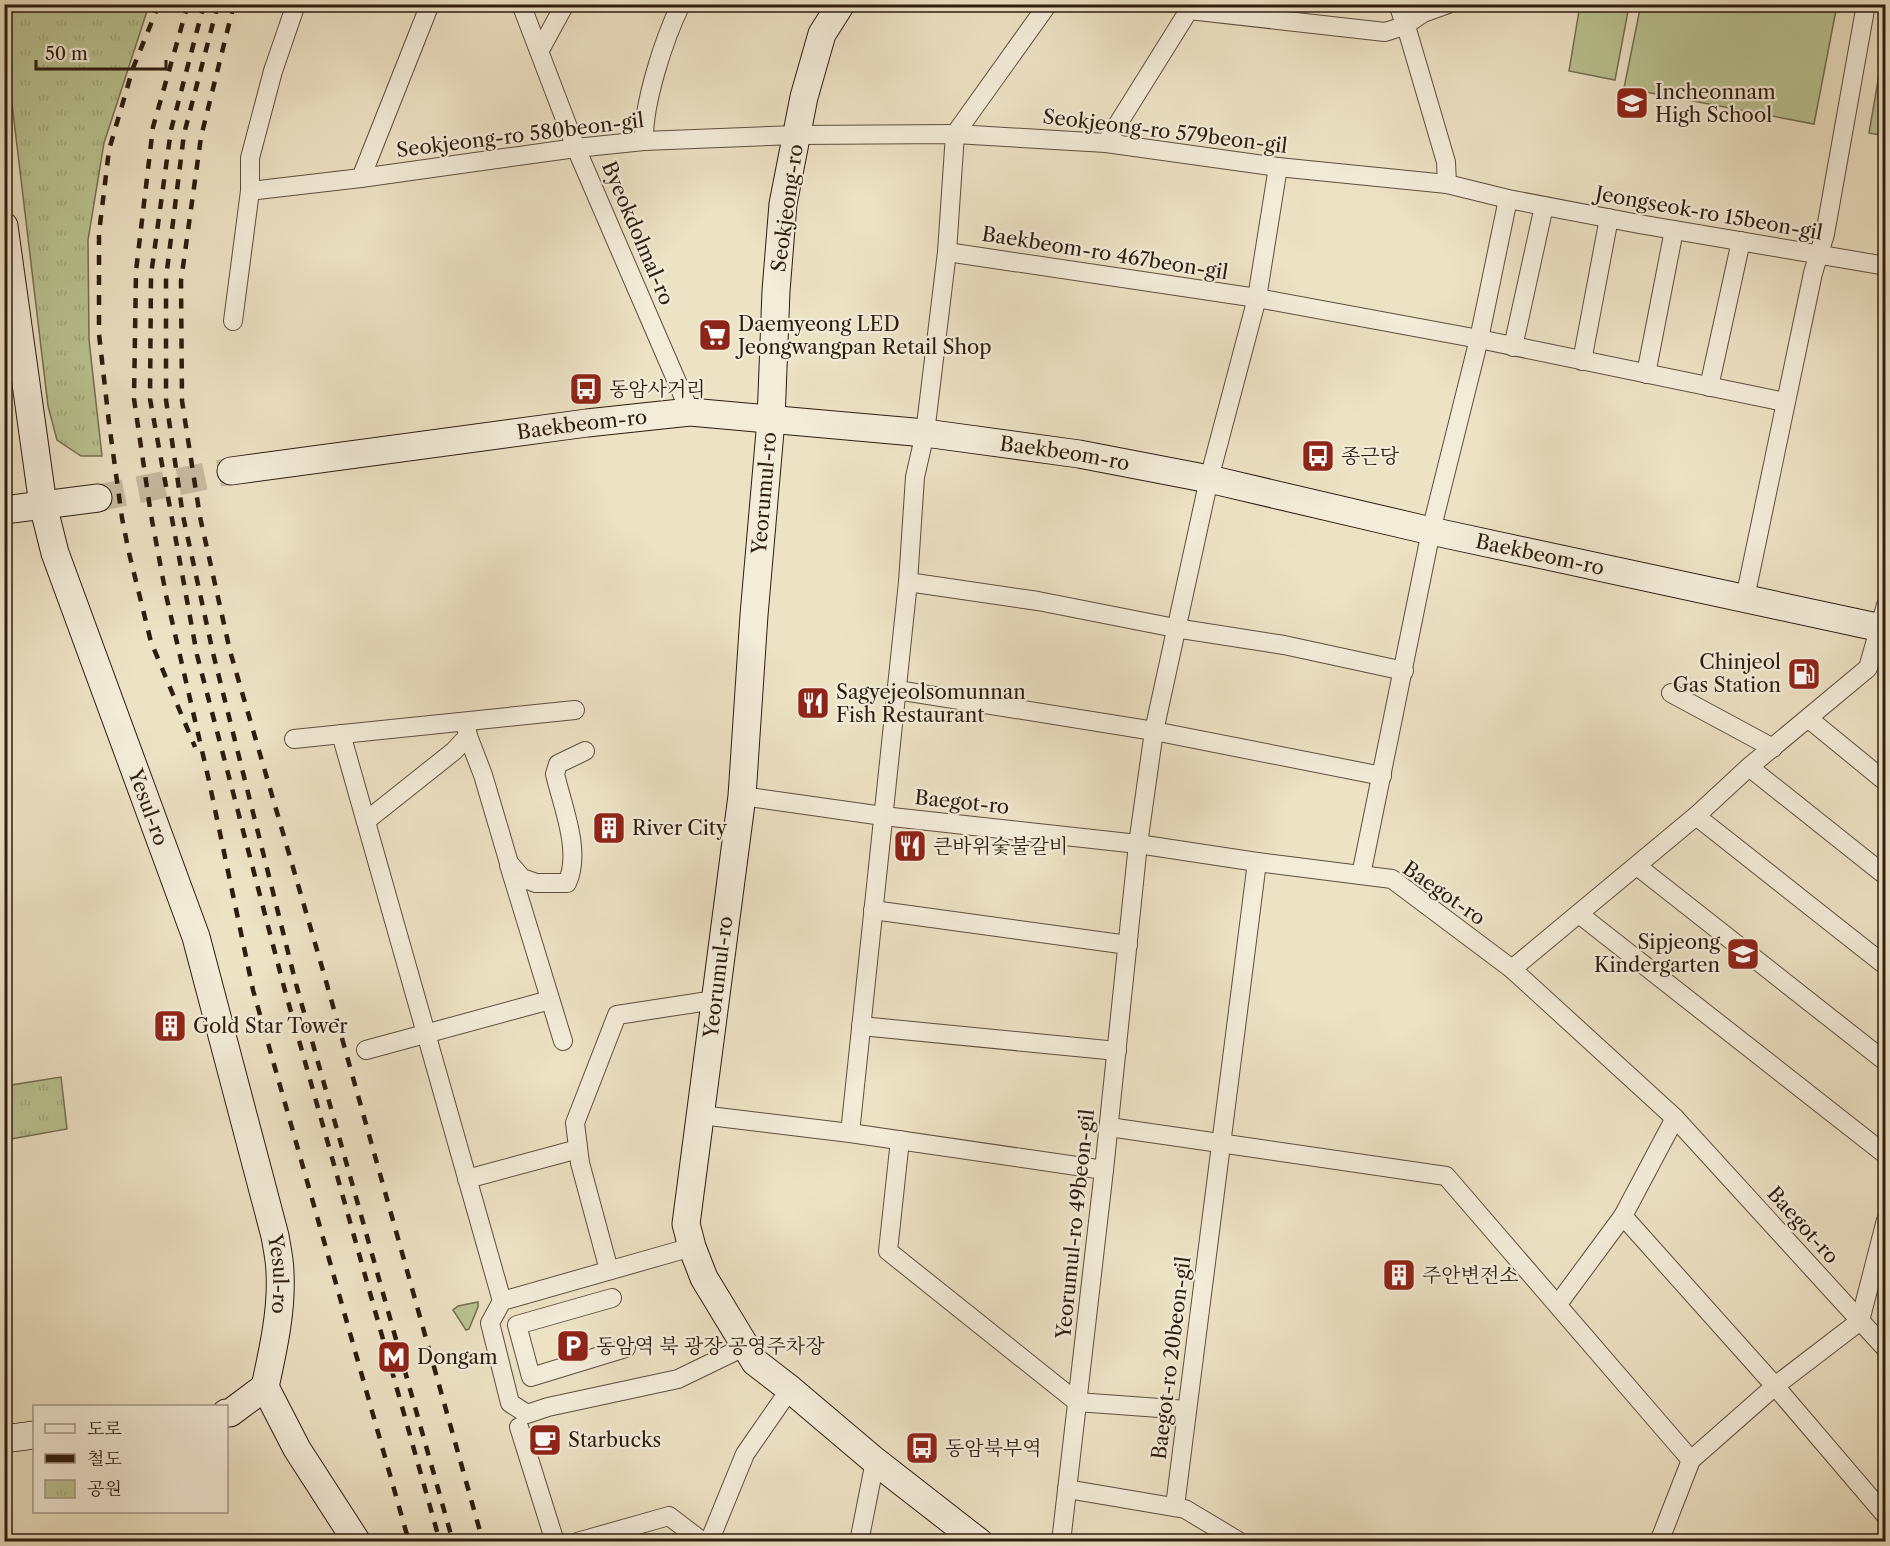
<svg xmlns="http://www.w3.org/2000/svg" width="1890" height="1546" font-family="'Libre Caslon Text','Noto Serif KR',serif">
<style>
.grass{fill:#bac392;stroke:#747051;stroke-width:1.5}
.park{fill:url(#park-tufts);stroke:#747051;stroke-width:1.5}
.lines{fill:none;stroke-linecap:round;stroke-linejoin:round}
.secondary-tunnel{stroke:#c6bba0;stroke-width:27;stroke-dasharray:27 14;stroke-linecap:butt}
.street-casing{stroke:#5d4e3d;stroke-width:20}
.secondary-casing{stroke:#2d1d10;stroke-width:29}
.street{stroke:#f3ecd9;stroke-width:18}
.secondary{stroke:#f3ecd9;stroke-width:27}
.rail{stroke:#2d1d10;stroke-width:4.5;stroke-dasharray:10 10;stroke-linecap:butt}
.labels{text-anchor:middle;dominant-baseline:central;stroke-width:4.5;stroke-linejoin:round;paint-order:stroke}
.poi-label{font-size:20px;fill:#2d1d10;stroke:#f3ecd9;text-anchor:start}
.street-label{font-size:20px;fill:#2d1d10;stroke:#f3ecd9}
</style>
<defs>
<pattern id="park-tufts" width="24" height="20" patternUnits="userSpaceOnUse" patternTransform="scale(1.5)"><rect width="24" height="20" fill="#bac392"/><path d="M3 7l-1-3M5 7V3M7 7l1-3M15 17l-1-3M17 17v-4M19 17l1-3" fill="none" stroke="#a0a77d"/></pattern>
</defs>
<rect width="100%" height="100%" fill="#ece2c4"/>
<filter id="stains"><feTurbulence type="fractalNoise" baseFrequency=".00333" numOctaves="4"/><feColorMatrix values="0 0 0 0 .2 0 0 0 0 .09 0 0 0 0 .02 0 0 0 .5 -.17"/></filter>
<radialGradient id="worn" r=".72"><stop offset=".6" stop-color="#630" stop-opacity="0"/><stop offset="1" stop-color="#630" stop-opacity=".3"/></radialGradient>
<g class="grass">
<path d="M 1620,4 L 1629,6 L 1615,80 L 1569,71 L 1580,5 Z"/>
<path d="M 1641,4 L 1837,5 L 1814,124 L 1624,88 Z"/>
<path d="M 1885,40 L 1885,136 L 1869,133 Z"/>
<path d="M 478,1302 L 478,1307 L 469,1329 L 466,1330 L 453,1310 L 458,1306 Z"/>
</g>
<g class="park">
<path d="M 4,5 L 149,5 L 104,143 L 88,240 L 89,340 L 102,456 L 81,456 L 57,440 L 48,406 L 5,45 Z"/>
<path d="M 61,1077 L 67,1129 L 5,1140 L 5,1086 Z"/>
</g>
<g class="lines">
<path class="secondary-tunnel" d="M 98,498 L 231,471"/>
<g class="street-casing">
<g id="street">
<path d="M 521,4 L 576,148 L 690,412"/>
<path d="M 1398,4 L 1409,36 L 1446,162 L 1447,184"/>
<path d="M 540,50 L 565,4"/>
<path d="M 644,141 C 643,103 664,39 681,4"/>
<path d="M 1106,143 L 1189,10 L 1385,32 L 1404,26 L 1423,13 L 1448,4"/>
<path d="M 361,178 L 430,4"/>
<path d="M 250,191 L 361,178 L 576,148 L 644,141 L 796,135 L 955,134 L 1106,143 L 1278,167 L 1447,184 L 1508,199 L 1639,224 L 1886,266"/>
<path d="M 947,252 L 1257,298 L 1479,339 L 1785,402"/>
<path d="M 233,321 L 250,191 L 250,158 L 273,71 L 296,4"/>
<path d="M 1513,347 L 1544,206"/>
<path d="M 1582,361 L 1609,218"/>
<path d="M 1646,374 L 1674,230"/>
<path d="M 1709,387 L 1741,241"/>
<path d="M 908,582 L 1038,601 L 1175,628 L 1284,645 L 1404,671"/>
<path d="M 1745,598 L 1813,273 L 1825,234 L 1866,4"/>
<path d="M 897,690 L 1154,731 L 1382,776"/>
<path d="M 1671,693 L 1773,748"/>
<path d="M 1809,719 L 1886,782"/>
<path d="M 341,734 L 502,1301"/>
<path d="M 468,736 L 483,775 L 509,863 L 522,878 L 536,883 L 567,883 C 582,852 562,805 555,774 L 558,764 L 585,751"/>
<path d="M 294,739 L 575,710"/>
<path d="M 1749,767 L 1886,876"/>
<path d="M 742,796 L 883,816 L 1138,844 L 1257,862 L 1392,879 L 1512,969 L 1675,1118 L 1886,1349"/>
<path d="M 1696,816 L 1886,966"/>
<path d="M 366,821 L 454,751 L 468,736 L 466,726"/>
<path d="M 509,865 L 563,1041"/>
<path d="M 1637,866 L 1886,1062"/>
<path d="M 1361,875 L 1431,531 L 1479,339 L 1508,199"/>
<path d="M 873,910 L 1128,945"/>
<path d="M 1579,914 L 1886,1155"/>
<path d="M 1512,969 L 1696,816 L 1749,767 L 1868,668 L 1886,605"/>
<path d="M 861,1026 L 1117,1051"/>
<path d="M 366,1050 L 550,1000"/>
<path d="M 701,1115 L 850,1133 L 1104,1170"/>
<path d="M 1109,1127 L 1446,1176 L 1691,1460"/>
<path d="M 850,1133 L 908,582 L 915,477 L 925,433 L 947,252 L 955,134 L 1048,4"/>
<path d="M 900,1140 L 888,1251 L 1077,1402 L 1187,1410"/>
<path d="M 467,1179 L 578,1149"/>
<path d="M 1623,1216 L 1775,1386 L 1886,1516"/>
<path d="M 692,1247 L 502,1301 L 490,1323 L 510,1403 L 527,1414 L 548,1407 L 678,1379 L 744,1347"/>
<path d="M 609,1270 L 580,1163 L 575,1123 L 617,1015 L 715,1000"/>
<path d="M 612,1298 L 517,1325 L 531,1377 L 626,1348"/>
<path d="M 1558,1304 L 1623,1216 L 1675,1118"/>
<path d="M 519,1427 L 555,1542"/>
<path d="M 1067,1489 L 1185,1509 L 1240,1542"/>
<path d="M 1175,1506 L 1257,862"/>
<path d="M 577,1542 L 669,1516 L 703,1542"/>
<path d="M 709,1542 L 745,1454 L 790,1389"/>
<path d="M 859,1542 L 875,1461"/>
<path d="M 1061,1542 L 1104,1170 L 1138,844 L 1154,731 L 1209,479 L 1257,298 L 1278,167"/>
<path d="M 1659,1542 L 1691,1460 L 1775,1386 L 1860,1321 L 1886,1220"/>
</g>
</g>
<g class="secondary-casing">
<g id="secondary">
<path d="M 841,4 L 822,34 L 804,97 L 783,204 L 776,291 L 771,420 L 754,615 L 742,796 L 686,1224 L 692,1247 L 704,1278 L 755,1362 L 790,1389 L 875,1461 L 979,1542"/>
<path id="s1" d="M 4,226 L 43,505 L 55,553 L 196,937 L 275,1236 C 277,1248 280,1261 280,1273 C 282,1311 273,1350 265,1387"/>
<path id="s2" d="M 231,471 L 587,423 L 690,412 L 925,433 L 1079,454 L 1209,479 L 1431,531 L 1886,629"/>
<path d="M 4,510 L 98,498"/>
<path d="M 265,1387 L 297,1449 L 357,1542"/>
<path d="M 226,1413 L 230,1413 L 265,1387"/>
<path d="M 4,1439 L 34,1435"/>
</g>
</g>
<use href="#street" class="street"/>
<use href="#secondary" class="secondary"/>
<g class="rail">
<path d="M 159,4 L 133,68 L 109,150 L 99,233 L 99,334 L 109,423 L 122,518 L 129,553 L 151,642 L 195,747"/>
<path d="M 188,4 L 153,127 L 136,271 L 134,399 L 151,515 L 166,595 L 209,781 L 253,990 L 409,1542"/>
<path d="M 204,4 L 171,130 L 151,275 L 150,399 L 197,655 L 284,987 L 440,1542"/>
<path d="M 218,4 L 184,134 L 166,278 L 166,400 L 183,516 L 213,653 L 296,984 L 453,1542"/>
<path d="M 234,4 L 201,137 L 181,281 L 182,401 L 200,517 L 230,651 L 324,974 L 483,1542"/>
</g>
</g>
<defs>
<g id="school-square" transform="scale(1.725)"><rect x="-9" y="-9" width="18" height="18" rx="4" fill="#8f2418" stroke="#f3ecd9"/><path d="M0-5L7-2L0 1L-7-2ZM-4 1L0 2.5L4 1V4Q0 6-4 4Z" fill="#fff"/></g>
<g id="supermarket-square" transform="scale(1.725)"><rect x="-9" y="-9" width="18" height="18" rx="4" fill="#8f2418" stroke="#f3ecd9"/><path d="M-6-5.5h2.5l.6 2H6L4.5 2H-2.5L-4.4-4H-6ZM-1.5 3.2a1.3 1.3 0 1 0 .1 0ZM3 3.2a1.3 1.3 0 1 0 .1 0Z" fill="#fff"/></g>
<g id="bus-square" transform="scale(1.725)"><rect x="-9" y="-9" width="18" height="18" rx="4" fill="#8f2418" stroke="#f3ecd9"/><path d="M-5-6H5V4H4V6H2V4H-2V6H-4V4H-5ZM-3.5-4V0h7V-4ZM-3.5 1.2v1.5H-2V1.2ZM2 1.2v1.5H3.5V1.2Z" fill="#fff"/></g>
<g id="fuel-square" transform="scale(1.725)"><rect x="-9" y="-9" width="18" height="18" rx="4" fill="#8f2418" stroke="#f3ecd9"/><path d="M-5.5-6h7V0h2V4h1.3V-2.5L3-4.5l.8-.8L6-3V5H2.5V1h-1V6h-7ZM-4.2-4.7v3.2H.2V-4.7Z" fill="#fff"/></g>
<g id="restaurant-square" transform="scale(1.725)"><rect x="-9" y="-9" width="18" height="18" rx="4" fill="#8f2418" stroke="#f3ecd9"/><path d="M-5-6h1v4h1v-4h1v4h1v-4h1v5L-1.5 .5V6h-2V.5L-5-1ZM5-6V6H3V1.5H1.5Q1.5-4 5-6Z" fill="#fff"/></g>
<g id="building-square" transform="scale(1.725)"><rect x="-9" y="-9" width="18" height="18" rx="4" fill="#8f2418" stroke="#f3ecd9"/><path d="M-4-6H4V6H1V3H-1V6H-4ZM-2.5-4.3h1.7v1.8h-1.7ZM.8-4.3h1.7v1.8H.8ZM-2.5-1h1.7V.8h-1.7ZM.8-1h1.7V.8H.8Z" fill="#fff"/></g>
<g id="parking-square" transform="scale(1.725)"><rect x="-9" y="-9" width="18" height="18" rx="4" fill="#8f2418" stroke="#f3ecd9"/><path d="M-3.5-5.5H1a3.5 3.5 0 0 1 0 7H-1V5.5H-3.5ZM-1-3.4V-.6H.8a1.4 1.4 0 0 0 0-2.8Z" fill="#fff"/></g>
<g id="metro-square" transform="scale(1.725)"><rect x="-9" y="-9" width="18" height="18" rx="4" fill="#8f2418" stroke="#f3ecd9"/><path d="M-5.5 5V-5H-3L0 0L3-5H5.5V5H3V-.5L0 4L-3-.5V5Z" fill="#fff"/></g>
<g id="cafe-square" transform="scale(1.725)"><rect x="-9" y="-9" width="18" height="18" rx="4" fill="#8f2418" stroke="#f3ecd9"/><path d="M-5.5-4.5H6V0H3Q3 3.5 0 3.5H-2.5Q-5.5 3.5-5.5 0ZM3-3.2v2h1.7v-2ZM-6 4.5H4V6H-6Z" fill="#fff"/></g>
</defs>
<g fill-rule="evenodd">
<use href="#school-square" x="1632" y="103"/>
<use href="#supermarket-square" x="715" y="335"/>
<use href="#bus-square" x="586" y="389"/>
<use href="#bus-square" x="1318" y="456"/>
<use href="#fuel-square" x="1804" y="674"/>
<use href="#restaurant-square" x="813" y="703"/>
<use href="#building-square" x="609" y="828"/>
<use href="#restaurant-square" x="910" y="846"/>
<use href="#school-square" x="1743" y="954"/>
<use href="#building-square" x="170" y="1026"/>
<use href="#building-square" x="1399" y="1275"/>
<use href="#parking-square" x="573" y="1346"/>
<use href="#metro-square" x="394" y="1357"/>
<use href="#cafe-square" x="545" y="1440"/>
<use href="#bus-square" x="922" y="1448"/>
</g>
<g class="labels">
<g class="poi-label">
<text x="1655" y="92">Incheonnam<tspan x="1655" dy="23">High School</tspan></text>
<text x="738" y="324">Daemyeong LED<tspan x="738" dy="23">Jeongwangpan Retail Shop</tspan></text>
<text x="609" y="389">동암사거리</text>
<text x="1341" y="456">종근당</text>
<text x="1781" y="662" text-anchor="end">Chinjeol<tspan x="1781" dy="23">Gas Station</tspan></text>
<text x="836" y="692">Sagyejeolsomunnan<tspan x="836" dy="23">Fish Restaurant</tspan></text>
<text x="632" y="828">River City</text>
<text x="933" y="846">큰바위숯불갈비</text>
<text x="1720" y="942" text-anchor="end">Sipjeong<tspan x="1720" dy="23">Kindergarten</tspan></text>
<text x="193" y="1026">Gold Star Tower</text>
<text x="1422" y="1275">주안변전소</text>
<text x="596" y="1346">동암역 북 광장 공영주차장</text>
<text x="417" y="1357">Dongam</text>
<text x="568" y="1440">Starbucks</text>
<text x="945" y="1448">동암북부역</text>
</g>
<g class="street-label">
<text transform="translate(1165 131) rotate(7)">Seokjeong-ro 579beon-gil</text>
<text transform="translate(520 135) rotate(-7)">Seokjeong-ro 580beon-gil</text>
<text transform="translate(787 208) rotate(-82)">Seokjeong-ro</text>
<text transform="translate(1709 213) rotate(10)">Jeongseok-ro 15beon-gil</text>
<text transform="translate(638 233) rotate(67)">Byeokdolmal-ro</text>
<text transform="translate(1105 253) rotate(9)">Baekbeom-ro 467beon-gil</text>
<text stroke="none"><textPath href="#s2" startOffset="354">Baekbeom-ro</textPath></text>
<text stroke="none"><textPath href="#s2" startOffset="840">Baekbeom-ro</textPath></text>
<text transform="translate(764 493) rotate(-85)">Yeorumul-ro</text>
<text stroke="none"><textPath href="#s2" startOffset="1326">Baekbeom-ro</textPath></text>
<text transform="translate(962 802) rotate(6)">Baegot-ro</text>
<text stroke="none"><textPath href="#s1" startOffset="602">Yesul-ro</textPath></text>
<text transform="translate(1444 893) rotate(35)">Baegot-ro</text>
<text transform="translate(718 977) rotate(-83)">Yeorumul-ro</text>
<text transform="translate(1075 1224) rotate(-84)">Yeorumul-ro 49beon-gil</text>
<text transform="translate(1803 1225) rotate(48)">Baegot-ro</text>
<text stroke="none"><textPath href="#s1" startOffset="1088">Yesul-ro</textPath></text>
<text transform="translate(1171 1358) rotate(-83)">Baegot-ro 20beon-gil</text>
</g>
</g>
<rect width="1890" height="1546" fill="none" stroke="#ece2c4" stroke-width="24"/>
<rect x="6" y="6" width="1878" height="1534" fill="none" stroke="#2d1d10" stroke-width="3"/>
<rect x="12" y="12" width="1866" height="1522" fill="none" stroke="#2d1d10" stroke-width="1.5"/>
<rect x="33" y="1405" width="195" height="108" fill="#f3ecd9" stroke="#a49989" stroke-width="1.5"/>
<rect x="45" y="1424" width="30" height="9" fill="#f3ecd9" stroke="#a49989" stroke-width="1.5"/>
<text x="87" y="1435" font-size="18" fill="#2d1d10">도로</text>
<rect x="45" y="1454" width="30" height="9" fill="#2d1d10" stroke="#a49989" stroke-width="1.5"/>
<text x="87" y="1465" font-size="18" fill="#2d1d10">철도</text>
<rect x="45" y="1480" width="30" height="18" fill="url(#park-tufts)" stroke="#a49989" stroke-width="1.5"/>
<text x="87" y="1495" font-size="18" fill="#2d1d10">공원</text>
<path d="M36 60v9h130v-9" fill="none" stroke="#2d1d10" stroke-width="3"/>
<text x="45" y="60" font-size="18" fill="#2d1d10" stroke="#f3ecd9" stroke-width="4.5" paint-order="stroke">50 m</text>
<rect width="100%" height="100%" filter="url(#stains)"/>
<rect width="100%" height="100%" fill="url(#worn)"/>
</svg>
